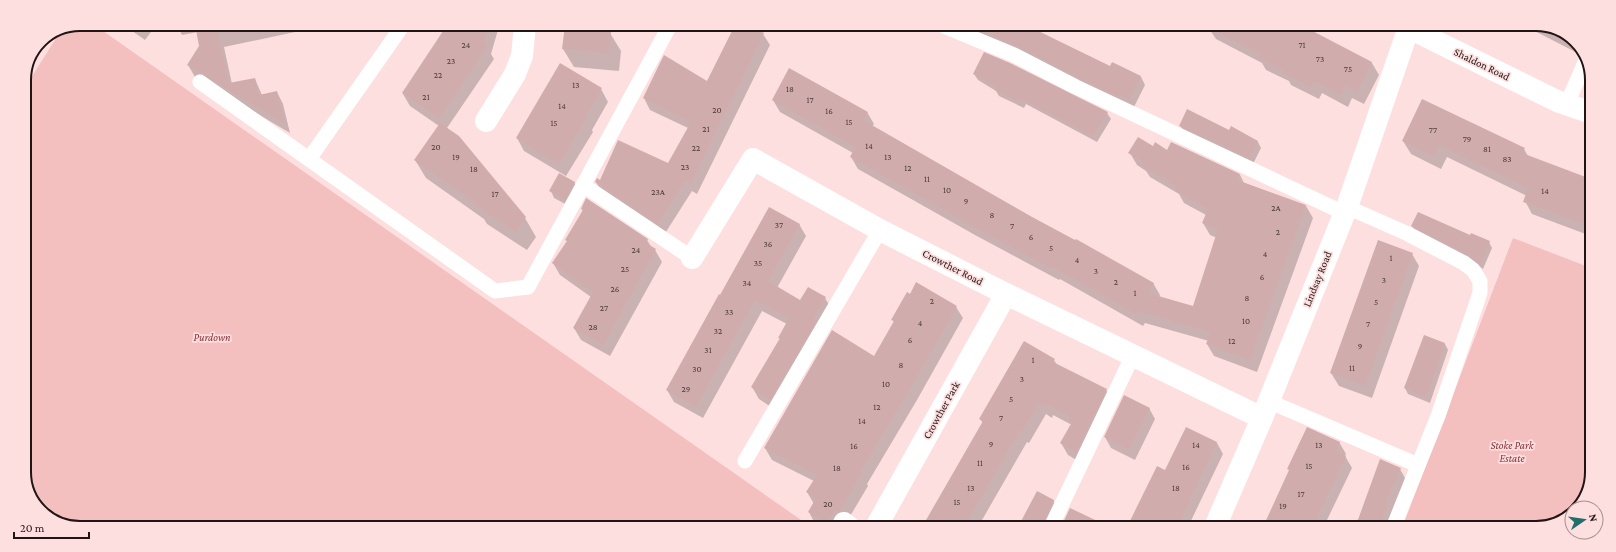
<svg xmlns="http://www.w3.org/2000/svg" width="1616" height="552" font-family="'Crimson Pro',serif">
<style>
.green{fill:#f3bfbf}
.shadow{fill:#0003}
.building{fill:#d1acac}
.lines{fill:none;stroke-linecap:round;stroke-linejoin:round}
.service{stroke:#fff;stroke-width:15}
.minor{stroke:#fff;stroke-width:22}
.labels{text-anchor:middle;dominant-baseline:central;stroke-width:3.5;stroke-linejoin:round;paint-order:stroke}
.number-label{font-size:9px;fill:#4d3a3a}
.street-label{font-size:11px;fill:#211414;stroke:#fedfdf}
.park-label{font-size:11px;font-style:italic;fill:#863038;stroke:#fedfdf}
.rim{fill:none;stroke:#211414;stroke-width:2}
</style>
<rect width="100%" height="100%" fill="#fedfdf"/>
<g class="green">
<path d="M 80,24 L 93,24 L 811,527 L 62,525 L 36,506 L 24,476 L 24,89 L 60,32 Z"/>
<path d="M 1513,238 L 1591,268 L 1589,490 L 1576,508 L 1572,508 L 1572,514 L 1570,517 L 1536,528 L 1402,528 Z"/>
</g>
<g class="shadow">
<path d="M 122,24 L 157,24 L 145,40 Z"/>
<path d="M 176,24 L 333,24 L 224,47 L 232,84 L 255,79 L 262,95 L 277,92 L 283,104 L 290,133 L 195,77 L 188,65 L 200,46 L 198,32 L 182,35 Z"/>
<path d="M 343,25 L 355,25 L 344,27 Z"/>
<path d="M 459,25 L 495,25 L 498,30 L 491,54 L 494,59 L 447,128 L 525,218 L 536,237 L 527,250 L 487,224 L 484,219 L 426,178 L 415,160 L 439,126 L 410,106 L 403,94 L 439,55 Z"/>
<path d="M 962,26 L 1026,26 L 1111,67 L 1113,63 L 1141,77 L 1145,85 L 1134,107 Z"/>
<path d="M 1300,26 L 1372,63 L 1379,75 L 1364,104 L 1352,98 L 1348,107 L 1322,93 L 1319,99 L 1291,85 L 1289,81 L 1266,70 L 1262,63 L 1216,39 L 1208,27 Z"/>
<path d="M 1527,27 L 1554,27 L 1580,46 L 1585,57 Z"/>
<path d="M 610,33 L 621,51 L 619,71 L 574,67 L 563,49 Z"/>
<path d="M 763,34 L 770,45 L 697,194 L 692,191 L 664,235 L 603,194 L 596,182 L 668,165 L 688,128 L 650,110 L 644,98 L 660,64 L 707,83 Z"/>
<path d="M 974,74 L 1107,113 L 1111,119 L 1097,142 L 1026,104 L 1024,108 L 999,96 L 996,91 L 978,80 Z"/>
<path d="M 601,89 L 608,102 L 592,130 L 593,132 L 566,176 L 524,151 L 517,138 Z"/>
<path d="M 773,100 L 867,112 L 874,124 L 872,127 L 1030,216 L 1153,283 L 1160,295 L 1159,298 L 1193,307 L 1217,238 L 1210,235 L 1203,223 L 1206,215 L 1184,203 L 1179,194 L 1150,177 L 1146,171 L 1137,165 L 1130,153 L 1153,147 L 1168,151 L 1172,143 L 1240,175 L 1244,183 L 1306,206 L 1313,218 L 1257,372 L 1214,356 L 1207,344 L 1209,341 L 1145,323 L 1143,326 L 1060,279 L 1059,280 L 975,235 L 858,169 L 851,157 L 853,153 L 780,112 Z"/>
<path d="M 1180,125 L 1229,131 L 1231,127 L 1258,142 L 1261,148 L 1253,164 L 1184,132 Z"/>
<path d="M 1403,141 L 1524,149 L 1528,156 L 1591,180 L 1591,236 L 1532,214 L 1525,201 L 1527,196 L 1447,157 L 1441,169 L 1411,154 Z"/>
<path d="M 574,182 L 578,189 L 569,206 L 554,198 L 551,191 Z"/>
<path d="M 582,209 L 647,240 L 652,248 L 655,250 L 662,262 L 610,356 L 581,340 L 574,328 L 591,297 L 560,275 L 553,263 L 568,242 L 566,240 L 583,212 Z"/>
<path d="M 799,224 L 806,236 L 777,288 L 801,301 L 825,298 L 832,310 L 777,411 L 759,399 L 752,387 L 780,339 L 779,338 L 787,324 L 762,311 L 703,418 L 674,402 L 667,390 L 721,296 Z"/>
<path d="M 1412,226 L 1470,236 L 1489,242 L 1492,248 L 1483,269 L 1473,261 L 1416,232 Z"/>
<path d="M 1412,254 L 1419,266 L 1372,398 L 1339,386 L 1331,373 Z"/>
<path d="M 956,307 L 963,318 L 917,400 L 867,484 L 868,486 L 846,523 L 839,527 L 820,527 L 815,524 L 809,512 L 814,504 L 807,492 L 814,481 L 772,460 L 765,448 L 875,357 L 894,323 L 893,320 Z"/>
<path d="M 1425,336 L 1445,344 L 1448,350 L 1430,403 L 1408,394 L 1405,388 Z"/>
<path d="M 1054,360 L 1057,365 L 1106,390 L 1113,402 L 1083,464 L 1068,455 L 1061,443 L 1072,425 L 1053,415 L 1052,418 L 1046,414 L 1029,443 L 1027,442 L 978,527 L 928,527 L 983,423 L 980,419 Z"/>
<path d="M 1149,408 L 1155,419 L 1135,460 L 1111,448 L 1105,437 Z"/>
<path d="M 1186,429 L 1217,443 L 1223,454 L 1188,527 L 1126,527 L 1128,524 L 1130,524 L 1166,471 Z"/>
<path d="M 1339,442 L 1346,454 L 1345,456 L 1352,468 L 1327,520 L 1344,528 L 1264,527 L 1290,471 Z"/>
<path d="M 1400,469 L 1406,480 L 1388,528 L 1356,528 Z"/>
<path d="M 1053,500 L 1060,512 L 1052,527 L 1019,527 Z"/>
</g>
<g class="building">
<path d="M 195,24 L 216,24 L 229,83 L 255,78 L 259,95 L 277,91 L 284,123 L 187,65 L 199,46 Z"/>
<path d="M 447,25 L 490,25 L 484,43 L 487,46 L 439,118 L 402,93 Z"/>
<path d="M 565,25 L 602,25 L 601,31 L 611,32 L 609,53 L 562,49 Z"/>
<path d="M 735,25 L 749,25 L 764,33 L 691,183 L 685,180 L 658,224 L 595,182 L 597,178 L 600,180 L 618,140 L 668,163 L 691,122 L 643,98 L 660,63 L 664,55 L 707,81 Z"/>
<path d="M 998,26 L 1028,26 L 1110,66 L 1112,62 L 1141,76 L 1129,100 L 1119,95 L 1117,97 L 1018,47 L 993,36 Z"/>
<path d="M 1206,26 L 1303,26 L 1372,62 L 1357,92 L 1345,86 L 1341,95 L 1314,81 L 1311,87 L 1283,73 L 1284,71 L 1258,57 L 1260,54 Z"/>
<path d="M 984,52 L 1010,63 L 1108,112 L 1093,136 L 1022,99 L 1020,102 L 995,90 L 996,87 L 973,74 Z"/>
<path d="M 560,63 L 602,88 L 585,117 L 586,118 L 559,164 L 516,138 Z"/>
<path d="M 789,68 L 868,112 L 863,120 L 1030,216 L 1075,240 L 1076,239 L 1154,283 L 1148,293 L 1193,306 L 1218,229 L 1202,223 L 1208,209 L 1175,191 L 1178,187 L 1141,165 L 1143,162 L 1128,153 L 1138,137 L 1153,146 L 1155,142 L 1167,150 L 1171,142 L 1240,174 L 1237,180 L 1306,205 L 1250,360 L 1206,344 L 1211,332 L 1138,311 L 1136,314 L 1053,267 L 1052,269 L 967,223 L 850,157 L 855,147 L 772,100 Z"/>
<path d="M 1422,99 L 1525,148 L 1522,153 L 1591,179 L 1591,207 L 1585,224 L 1523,202 L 1528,188 L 1439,145 L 1434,156 L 1402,141 Z"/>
<path d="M 1187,109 L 1229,130 L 1231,126 L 1258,141 L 1249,158 L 1179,126 Z"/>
<path d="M 440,123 L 459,136 L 526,217 L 516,232 L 475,205 L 476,203 L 414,160 Z"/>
<path d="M 559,173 L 575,182 L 565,200 L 549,191 Z"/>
<path d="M 586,198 L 648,239 L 646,243 L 656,249 L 603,345 L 573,328 L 593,292 L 552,263 L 567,241 L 565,240 L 583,210 L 581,209 Z"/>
<path d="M 769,207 L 800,224 L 768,281 L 800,300 L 808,287 L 826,297 L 813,318 L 817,320 L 770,400 L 751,387 L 780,338 L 778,338 L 789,318 L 755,300 L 696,407 L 666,390 L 719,294 L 720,295 Z"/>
<path d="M 1418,212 L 1470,235 L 1471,233 L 1490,241 L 1480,264 L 1468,255 L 1411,226 Z"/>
<path d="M 1378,240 L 1413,253 L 1365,386 L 1330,373 Z"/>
<path d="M 916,282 L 957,306 L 910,389 L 860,472 L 862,473 L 839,512 L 835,510 L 827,524 L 808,512 L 816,498 L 806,492 L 817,475 L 764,448 L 832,330 L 874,356 L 894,321 L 891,320 L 907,292 L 910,294 Z"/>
<path d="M 1424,335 L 1445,343 L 1426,397 L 1404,388 Z"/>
<path d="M 1024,341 L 1055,359 L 1053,362 L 1107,389 L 1076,453 L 1060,443 L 1072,422 L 1069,421 L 1071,417 L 1046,404 L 1045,406 L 1039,403 L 1022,432 L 1020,430 L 964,527 L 922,527 L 983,421 L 979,419 Z"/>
<path d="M 1124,395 L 1150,408 L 1129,450 L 1104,437 Z"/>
<path d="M 1186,427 L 1217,442 L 1177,527 L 1127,527 L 1157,466 L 1165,470 Z"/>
<path d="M 1307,427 L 1340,442 L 1336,451 L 1346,456 L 1312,528 L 1263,527 L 1289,470 L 1287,469 Z"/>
<path d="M 1380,459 L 1401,468 L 1385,503 L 1387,504 L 1379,528 L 1374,526 L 1373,528 L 1355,528 Z"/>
<path d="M 1037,491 L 1054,500 L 1042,527 L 1018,527 Z"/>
<path d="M 1070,508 L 1110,527 L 1061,527 Z"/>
</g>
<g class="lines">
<g class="service">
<path d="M 944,26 L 1014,55 L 1076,87 L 1344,213"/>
<path d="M 200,82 L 495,291 L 528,287 L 670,25"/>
<path d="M 1567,104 L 1586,60"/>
<path d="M 309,159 L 403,25"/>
<path d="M 583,185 L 692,258"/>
<path d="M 1347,207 L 1406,233 L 1464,263 L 1473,270 L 1480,281 L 1480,293 L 1438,416 L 1393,528"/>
<path d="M 1268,401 L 1418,465"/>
<path d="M 745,461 L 880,230"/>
<path d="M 1051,527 L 1133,355"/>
</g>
<g class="minor">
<path d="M 1407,27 L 1557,101 L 1592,113"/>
<path d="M 486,121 L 515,74 L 522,56 L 525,25"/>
<path d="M 692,258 L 753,159 L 880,230 L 1006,294 L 1262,418"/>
<path d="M 844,523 L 849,527"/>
<path d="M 876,527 L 1006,294"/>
<path d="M 1215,527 L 1262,418 L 1347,207 L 1409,27"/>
</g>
</g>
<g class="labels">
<g class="number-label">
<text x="466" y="45">24</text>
<text x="1302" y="45">71</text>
<text x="1320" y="59">73</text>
<text x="451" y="61">23</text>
<text x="1348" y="69">75</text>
<text x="438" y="75">22</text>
<text x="576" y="85">13</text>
<text x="790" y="89">18</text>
<text x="426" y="97">21</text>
<text x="810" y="100">17</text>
<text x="562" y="106">14</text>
<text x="717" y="110">20</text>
<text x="829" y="111">16</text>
<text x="849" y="122">15</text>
<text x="554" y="123">15</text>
<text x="706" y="129">21</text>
<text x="1433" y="130">77</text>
<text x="1467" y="139">79</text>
<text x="869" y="146">14</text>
<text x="436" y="147">20</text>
<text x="696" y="148">22</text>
<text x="1487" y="149">81</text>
<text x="456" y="157">19</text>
<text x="888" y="157">13</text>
<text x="1507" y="159">83</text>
<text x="685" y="167">23</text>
<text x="908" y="168">12</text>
<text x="474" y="169">18</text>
<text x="927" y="179">11</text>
<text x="947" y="190">10</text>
<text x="1545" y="191">14</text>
<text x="658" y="192">23A</text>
<text x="495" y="194">17</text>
<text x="966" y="201">9</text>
<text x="1276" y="208">2A</text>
<text x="992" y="215">8</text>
<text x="779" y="225">37</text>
<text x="1012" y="226">7</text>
<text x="1278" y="232">2</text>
<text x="1031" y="237">6</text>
<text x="768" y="244">36</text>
<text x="1051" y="248">5</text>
<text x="636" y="250">24</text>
<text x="1265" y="254">4</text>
<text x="1391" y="258">1</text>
<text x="1077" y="260">4</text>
<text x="758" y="263">35</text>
<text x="625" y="269">25</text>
<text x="1096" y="271">3</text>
<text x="1262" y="277">6</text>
<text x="1384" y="280">3</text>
<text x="1116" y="282">2</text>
<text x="747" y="283">34</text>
<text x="615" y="289">26</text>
<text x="1135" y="293">1</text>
<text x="1247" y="298">8</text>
<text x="932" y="301">2</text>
<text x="1376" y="302">5</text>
<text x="604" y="308">27</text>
<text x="729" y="312">33</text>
<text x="1246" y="321">10</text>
<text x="920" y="323">4</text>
<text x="1368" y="324">7</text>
<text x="593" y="327">28</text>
<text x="718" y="331">32</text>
<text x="910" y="340">6</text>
<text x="1232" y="341">12</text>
<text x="1360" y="346">9</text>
<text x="708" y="350">31</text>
<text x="1033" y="360">1</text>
<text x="901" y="365">8</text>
<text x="1352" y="368">11</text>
<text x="697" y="369">30</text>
<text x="1022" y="379">3</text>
<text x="886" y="384">10</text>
<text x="686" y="389">29</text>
<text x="1011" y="399">5</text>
<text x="877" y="407">12</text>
<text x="1001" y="418">7</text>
<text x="862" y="421">14</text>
<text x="991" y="444">9</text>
<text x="1196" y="445">14</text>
<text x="1319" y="445">13</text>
<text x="854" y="446">16</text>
<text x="980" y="463">11</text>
<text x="1309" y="466">15</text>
<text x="1186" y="467">16</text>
<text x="837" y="468">18</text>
<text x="971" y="488">13</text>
<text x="1176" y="488">18</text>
<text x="1301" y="494">17</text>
<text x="957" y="502">15</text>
<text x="828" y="504">20</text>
<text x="1283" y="506">19</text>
</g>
<g class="street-label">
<text transform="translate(1482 64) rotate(26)">Shaldon Road</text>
<text transform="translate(953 267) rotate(27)">Crowther Road</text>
<text transform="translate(1317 279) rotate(-68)">Lindsay Road</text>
<text transform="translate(941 410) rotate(-61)">Crowther Park</text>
</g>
<g class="park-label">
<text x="212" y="337">Purdown</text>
<text x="1512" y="445">Stoke Park<tspan x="1512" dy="13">Estate</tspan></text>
</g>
</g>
<path d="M0 0H1616V552H0ZM80 31H1536A49 49 0 0 1 1585 80V472A49 49 0 0 1 1536 521H80A49 49 0 0 1 31 472V80A49 49 0 0 1 80 31Z" fill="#fedfdf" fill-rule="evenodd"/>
<path class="rim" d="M80 31H1536A49 49 0 0 1 1585 80V472A49 49 0 0 1 1536 521H80A49 49 0 0 1 31 472V80A49 49 0 0 1 80 31Z"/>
<g transform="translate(1584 520) rotate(77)"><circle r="19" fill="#fedfdf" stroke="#a68e8e"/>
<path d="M0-3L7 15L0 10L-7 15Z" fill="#236e6a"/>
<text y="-6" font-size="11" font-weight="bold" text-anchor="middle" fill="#211414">N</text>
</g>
<path d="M14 532v6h75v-6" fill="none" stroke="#211414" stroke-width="2"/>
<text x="20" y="532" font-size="12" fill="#211414" stroke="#fedfdf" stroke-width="3" paint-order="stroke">20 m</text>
</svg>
